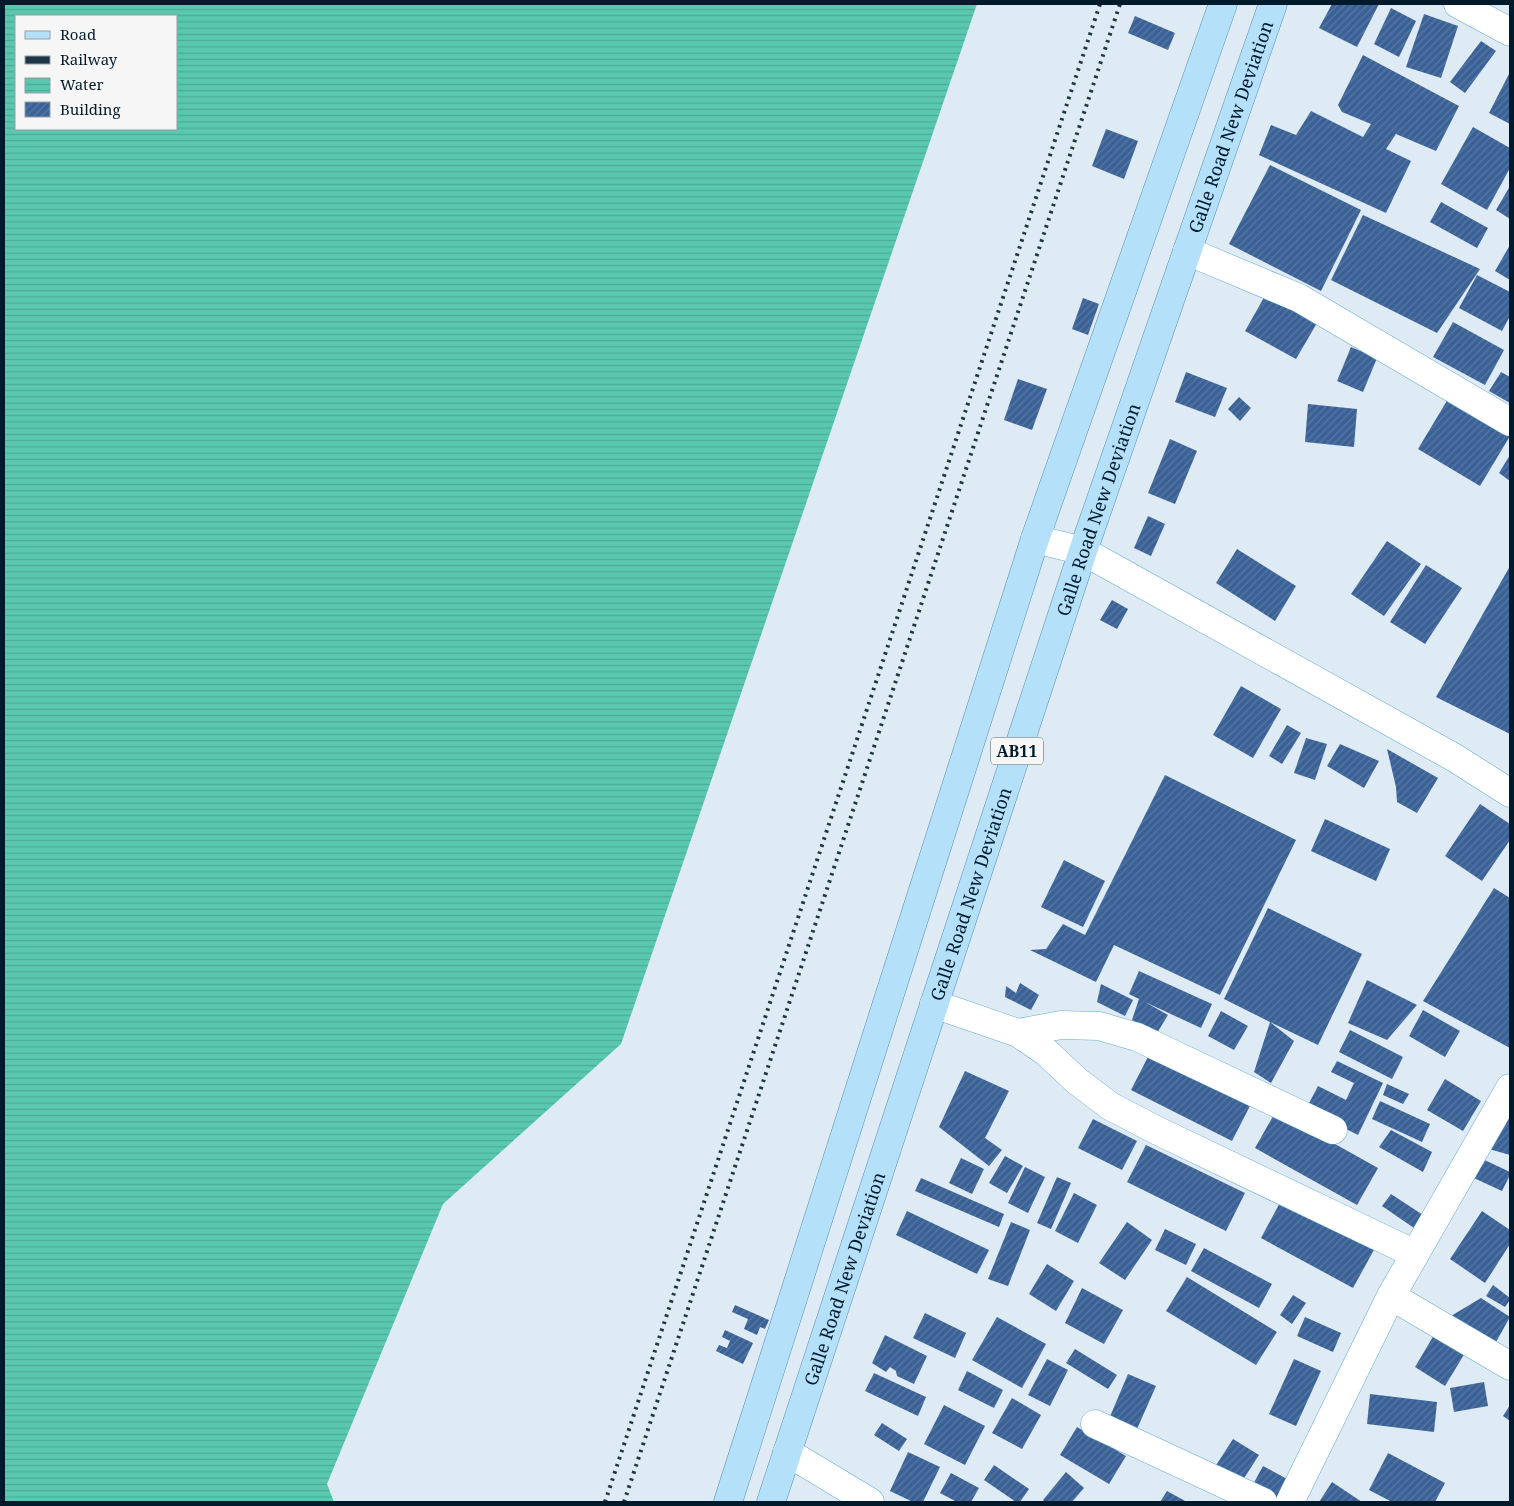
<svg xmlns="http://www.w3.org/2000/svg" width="1514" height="1506" font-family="'Noto Serif',serif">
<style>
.water{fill:url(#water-rules);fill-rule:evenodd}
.building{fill:url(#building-hatch)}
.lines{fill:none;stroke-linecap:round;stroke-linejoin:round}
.minor-casing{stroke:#62aad5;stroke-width:29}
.primary-casing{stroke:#558db0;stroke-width:29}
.minor{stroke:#fff;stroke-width:28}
.primary{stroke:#b5e0fa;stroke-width:28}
.rail{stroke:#1d3545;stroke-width:4;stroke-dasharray:2.5 5;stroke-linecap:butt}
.labels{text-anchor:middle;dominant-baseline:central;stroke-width:5;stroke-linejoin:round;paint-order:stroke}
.shield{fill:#f6f6f6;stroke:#4a5c68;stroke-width:1}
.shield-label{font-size:16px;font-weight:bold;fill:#001a2b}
.street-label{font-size:18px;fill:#001a2b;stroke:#f6f6f6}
</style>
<defs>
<pattern id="water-rules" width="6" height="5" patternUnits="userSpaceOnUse" patternTransform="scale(1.25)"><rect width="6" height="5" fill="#5ac8af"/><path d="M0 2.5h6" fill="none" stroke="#4cab97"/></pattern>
<pattern id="building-hatch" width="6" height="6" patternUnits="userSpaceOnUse" patternTransform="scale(1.25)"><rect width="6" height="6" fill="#3b6297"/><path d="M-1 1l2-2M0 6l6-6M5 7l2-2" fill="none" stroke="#5978a1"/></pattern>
</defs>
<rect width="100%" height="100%" fill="#deebf4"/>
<path class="water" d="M 4,4 L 977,4 L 621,1044 L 443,1204 L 327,1484 L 334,1502 L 4,1502 ZM 16,16 L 176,16 L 176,129 L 16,129 Z"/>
<g class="building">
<path d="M 1332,4 L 1379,4 L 1357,47 L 1319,28 Z"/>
<path d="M 1391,8 L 1416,21 L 1399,57 L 1374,44 Z"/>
<path d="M 1424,14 L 1458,26 L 1441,78 L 1406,67 Z"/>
<path d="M 1135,16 L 1175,33 L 1168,50 L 1128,33 Z"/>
<path d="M 1481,41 L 1496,51 L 1465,93 L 1450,82 Z"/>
<path d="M 1363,55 L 1459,106 L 1436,151 L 1396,134 L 1386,149 L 1411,161 L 1386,213 L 1259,155 L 1271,125 L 1296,135 L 1311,111 L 1363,137 L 1371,124 L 1342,112 L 1338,105 Z"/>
<path d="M 1510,72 L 1510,124 L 1489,113 Z"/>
<path d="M 1473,127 L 1510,148 L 1510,168 L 1487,210 L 1441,184 Z"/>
<path d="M 1106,129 L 1138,141 L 1124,179 L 1092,166 Z"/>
<path d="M 1270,165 L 1361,210 L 1321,291 L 1229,244 Z"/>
<path d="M 1510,186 L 1510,219 L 1496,210 Z"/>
<path d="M 1441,202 L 1488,228 L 1477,248 L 1430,222 Z"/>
<path d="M 1363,215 L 1480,269 L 1437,333 L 1331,280 Z"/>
<path d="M 1510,245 L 1510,280 L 1495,271 Z"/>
<path d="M 1477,275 L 1510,292 L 1510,316 L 1502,331 L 1459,308 Z"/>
<path d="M 1266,294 L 1317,323 L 1296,359 L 1245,331 Z"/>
<path d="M 1083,298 L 1099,304 L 1088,335 L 1072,329 Z"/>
<path d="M 1453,322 L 1504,350 L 1485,385 L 1433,357 Z"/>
<path d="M 1351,347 L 1377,358 L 1363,392 L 1337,381 Z"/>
<path d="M 1186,372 L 1227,388 L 1215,417 L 1175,402 Z"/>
<path d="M 1501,372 L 1510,377 L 1510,403 L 1489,391 Z"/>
<path d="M 1018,379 L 1047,389 L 1032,430 L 1004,420 Z"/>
<path d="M 1451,394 L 1510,430 L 1510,436 L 1480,486 L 1418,449 Z"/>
<path d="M 1239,397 L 1251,408 L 1240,421 L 1228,409 Z"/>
<path d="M 1308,404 L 1357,409 L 1354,447 L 1305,442 Z"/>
<path d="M 1170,439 L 1197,451 L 1175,504 L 1148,493 Z"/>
<path d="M 1510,455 L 1510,481 L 1499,473 Z"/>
<path d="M 1148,516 L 1165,524 L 1151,556 L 1134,548 Z"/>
<path d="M 1387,541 L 1421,564 L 1384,616 L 1351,594 Z"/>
<path d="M 1237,549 L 1296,586 L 1275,621 L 1216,583 Z"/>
<path d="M 1426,565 L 1462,588 L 1425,644 L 1390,622 Z"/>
<path d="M 1510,566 L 1510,734 L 1436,697 Z"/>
<path d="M 1112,600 L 1128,609 L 1117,629 L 1100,620 Z"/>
<path d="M 1241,686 L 1281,709 L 1253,758 L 1213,735 Z"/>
<path d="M 1287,725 L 1301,733 L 1282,764 L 1269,756 Z"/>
<path d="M 1306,738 L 1327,744 L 1315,780 L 1294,773 Z"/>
<path d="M 1340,744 L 1379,761 L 1364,788 L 1327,766 Z"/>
<path d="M 1387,749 L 1438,778 L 1417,813 L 1397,802 L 1396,787 Z"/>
<path d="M 1165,775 L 1296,840 L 1220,995 L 1114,945 L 1096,982 L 1030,950 L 1046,949 L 1063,924 L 1085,935 Z"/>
<path d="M 1480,804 L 1510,824 L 1510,840 L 1482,881 L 1445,856 Z"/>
<path d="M 1325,819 L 1390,849 L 1376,881 L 1311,851 Z"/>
<path d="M 1064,860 L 1105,881 L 1083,927 L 1041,907 Z"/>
<path d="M 1494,888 L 1510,898 L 1510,1048 L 1423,1001 Z"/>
<path d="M 1268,908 L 1362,954 L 1318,1045 L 1270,1022 L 1294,1041 L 1271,1083 L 1254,1072 L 1270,1022 L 1224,999 Z"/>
<path d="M 1139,971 L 1212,1004 L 1201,1028 L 1145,1002 L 1168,1015 L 1157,1033 L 1132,1020 L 1139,999 L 1129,994 Z"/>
<path d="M 1367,980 L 1417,1005 L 1387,1040 L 1348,1023 Z"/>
<path d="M 1020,983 L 1039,995 L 1031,1010 L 1005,997 L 1006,986 L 1016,993 Z"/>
<path d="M 1101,984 L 1133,1000 L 1125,1016 L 1097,1002 Z"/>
<path d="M 1423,1010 L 1460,1031 L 1445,1057 L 1409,1036 Z"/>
<path d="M 1221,1011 L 1248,1026 L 1234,1050 L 1208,1036 Z"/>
<path d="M 1350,1030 L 1403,1057 L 1392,1079 L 1339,1052 Z"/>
<path d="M 1151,1051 L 1252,1102 L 1232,1141 L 1131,1090 Z"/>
<path d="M 1337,1061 L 1383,1083 L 1358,1135 L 1306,1109 L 1318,1086 L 1346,1100 L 1354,1083 L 1331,1072 Z"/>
<path d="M 965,1071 L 1009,1091 L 985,1138 L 1002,1150 L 989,1166 L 939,1127 Z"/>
<path d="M 1445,1079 L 1481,1101 L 1463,1131 L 1427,1110 Z"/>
<path d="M 1387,1084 L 1409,1094 L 1403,1104 L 1383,1095 Z"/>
<path d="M 1380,1101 L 1430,1124 L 1422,1142 L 1372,1119 Z"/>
<path d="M 1276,1111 L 1378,1168 L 1357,1205 L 1255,1148 Z"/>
<path d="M 1510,1115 L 1510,1155 L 1489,1149 Z"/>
<path d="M 1093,1119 L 1137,1141 L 1122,1170 L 1078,1148 Z"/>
<path d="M 1391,1130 L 1432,1152 L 1423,1172 L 1379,1147 Z"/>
<path d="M 1146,1145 L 1245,1193 L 1226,1231 L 1127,1182 Z"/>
<path d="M 1474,1155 L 1510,1172 L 1510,1175 L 1502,1191 L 1465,1174 Z"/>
<path d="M 1005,1156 L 1023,1166 L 1007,1193 L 989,1183 Z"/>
<path d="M 961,1158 L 984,1169 L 972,1194 L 949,1183 Z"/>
<path d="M 1025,1167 L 1045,1177 L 1028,1213 L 1008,1203 Z"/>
<path d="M 1057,1177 L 1071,1183 L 1051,1229 L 1037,1223 Z"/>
<path d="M 921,1178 L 1004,1214 L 999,1227 L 915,1191 Z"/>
<path d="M 1074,1193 L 1097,1205 L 1078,1243 L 1055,1231 Z"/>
<path d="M 1391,1194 L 1423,1215 L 1414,1228 L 1382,1206 Z"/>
<path d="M 1283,1197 L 1375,1248 L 1353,1288 L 1261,1238 Z"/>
<path d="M 907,1211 L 989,1250 L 977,1274 L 896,1235 Z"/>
<path d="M 1482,1211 L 1510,1230 L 1510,1244 L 1485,1283 L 1450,1259 Z"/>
<path d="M 1011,1222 L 1030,1230 L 1008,1286 L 988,1279 Z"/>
<path d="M 1127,1222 L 1152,1240 L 1125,1280 L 1099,1263 Z"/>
<path d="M 1165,1229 L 1196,1244 L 1186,1265 L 1155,1250 Z"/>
<path d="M 1204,1248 L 1272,1284 L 1259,1308 L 1191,1271 Z"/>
<path d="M 1047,1264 L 1074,1281 L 1056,1311 L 1029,1294 Z"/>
<path d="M 1187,1277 L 1277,1332 L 1256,1365 L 1166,1311 Z"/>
<path d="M 1493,1285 L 1510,1298 L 1510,1300 L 1505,1307 L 1486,1296 Z"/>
<path d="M 1082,1288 L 1123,1310 L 1104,1344 L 1065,1323 Z"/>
<path d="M 1293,1295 L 1306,1303 L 1292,1324 L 1280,1315 Z"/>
<path d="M 1481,1298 L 1510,1317 L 1496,1342 L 1446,1319 Z"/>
<path d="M 735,1305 L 769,1320 L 765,1329 L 760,1327 L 757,1335 L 744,1329 L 748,1319 L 732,1312 Z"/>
<path d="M 925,1313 L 966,1333 L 955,1358 L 913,1338 Z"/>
<path d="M 997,1317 L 1046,1344 L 1022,1388 L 972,1360 Z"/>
<path d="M 1305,1317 L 1341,1333 L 1333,1352 L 1297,1336 Z"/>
<path d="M 725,1330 L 753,1343 L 743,1364 L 716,1351 L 719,1345 L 727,1348 L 730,1341 L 722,1337 Z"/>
<path d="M 1437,1330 L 1468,1348 L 1445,1386 L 1415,1367 Z"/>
<path d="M 885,1335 L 927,1356 L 914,1384 L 897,1376 L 896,1371 L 890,1367 L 886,1372 L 872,1363 Z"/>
<path d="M 1075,1349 L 1117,1375 L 1108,1389 L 1066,1363 Z"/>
<path d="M 1047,1359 L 1068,1370 L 1050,1406 L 1028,1395 Z"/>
<path d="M 1294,1359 L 1321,1371 L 1296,1426 L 1269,1414 Z"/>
<path d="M 967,1371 L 1003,1390 L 994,1408 L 958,1390 Z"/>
<path d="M 874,1373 L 926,1397 L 918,1416 L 865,1391 Z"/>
<path d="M 1128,1374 L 1156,1386 L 1133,1438 L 1106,1426 Z"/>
<path d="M 1484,1382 L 1488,1406 L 1454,1412 L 1450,1388 Z"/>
<path d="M 1370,1394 L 1437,1402 L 1434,1432 L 1367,1424 Z"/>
<path d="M 1012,1398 L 1041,1415 L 1022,1449 L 992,1433 Z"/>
<path d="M 944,1405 L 985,1426 L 965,1465 L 924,1444 Z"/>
<path d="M 1510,1405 L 1510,1421 L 1503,1416 Z"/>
<path d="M 882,1423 L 907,1439 L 899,1451 L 874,1435 Z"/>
<path d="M 1077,1427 L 1126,1456 L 1109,1484 L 1060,1455 Z"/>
<path d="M 1233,1439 L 1259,1455 L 1239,1486 L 1213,1470 Z"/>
<path d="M 908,1452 L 940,1467 L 923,1502 L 913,1502 L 890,1491 Z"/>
<path d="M 1388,1453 L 1445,1483 L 1435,1502 L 1392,1502 L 1369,1490 Z"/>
<path d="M 994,1465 L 1029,1489 L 1020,1502 L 1016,1502 L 984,1480 Z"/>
<path d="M 1263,1466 L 1289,1480 L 1277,1502 L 1250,1490 Z"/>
<path d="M 1066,1472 L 1084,1488 L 1072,1502 L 1045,1502 L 1043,1500 Z"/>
<path d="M 951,1473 L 979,1488 L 971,1502 L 957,1502 L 940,1493 Z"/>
<path d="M 1332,1482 L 1362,1502 L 1319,1502 Z"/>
<path d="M 1167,1491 L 1187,1502 L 1160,1502 Z"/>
</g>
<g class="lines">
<g class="minor-casing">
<g id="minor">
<path d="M 1458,4 L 1510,32"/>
<path d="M 1187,251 L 1299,298 L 1510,422"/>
<path d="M 1035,539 L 1083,551 L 1455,758 L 1510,793"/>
<path d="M 934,1004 L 1018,1033 L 1046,1052 L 1077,1081 L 1110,1106 L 1158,1131 L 1415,1254"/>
<path d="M 1018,1033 L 1061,1025 L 1099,1026 L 1137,1037 L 1333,1130"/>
<path d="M 1391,1296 L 1510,1366"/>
<path d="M 1095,1424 L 1263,1502"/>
<path d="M 787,1452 L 870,1502"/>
<path d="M 1290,1502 L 1391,1296 L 1510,1088"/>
</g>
</g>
<g class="primary-casing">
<g id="primary">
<path d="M 728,1502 L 1035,539 L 1223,4"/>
<path id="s1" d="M 771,1502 L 1083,551 L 1273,4"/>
</g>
</g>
<use href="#minor" class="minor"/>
<use href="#primary" class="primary"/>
<g class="rail">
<path d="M 605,1502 L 1100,4"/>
<path d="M 624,1502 L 1120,4"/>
</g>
</g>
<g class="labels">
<rect class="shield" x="991" y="737.5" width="52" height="27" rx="4"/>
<g class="shield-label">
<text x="1017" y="751">AB11</text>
</g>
<g class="street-label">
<text stroke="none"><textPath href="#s1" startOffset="1450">Galle Road New Deviation</textPath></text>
<text stroke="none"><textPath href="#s1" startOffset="1045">Galle Road New Deviation</textPath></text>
<text stroke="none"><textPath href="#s1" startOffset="640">Galle Road New Deviation</textPath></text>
<text stroke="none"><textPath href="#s1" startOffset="235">Galle Road New Deviation</textPath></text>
</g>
</g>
<rect width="1514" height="1506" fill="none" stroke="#001a2b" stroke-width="10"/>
<rect x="15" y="15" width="162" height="115" fill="#f6f6f6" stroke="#949ea5"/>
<rect x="25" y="31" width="25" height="8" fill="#b5e0fa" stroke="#949ea5"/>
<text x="60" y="40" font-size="15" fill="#001a2b">Road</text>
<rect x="25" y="56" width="25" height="8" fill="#1d3545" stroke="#949ea5"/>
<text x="60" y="65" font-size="15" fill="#001a2b">Railway</text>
<rect x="25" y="78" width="25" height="15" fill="url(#water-rules)" stroke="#949ea5"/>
<text x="60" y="90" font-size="15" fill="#001a2b">Water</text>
<rect x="25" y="102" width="25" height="15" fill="url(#building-hatch)" stroke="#949ea5"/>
<text x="60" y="115" font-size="15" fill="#001a2b">Building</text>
</svg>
